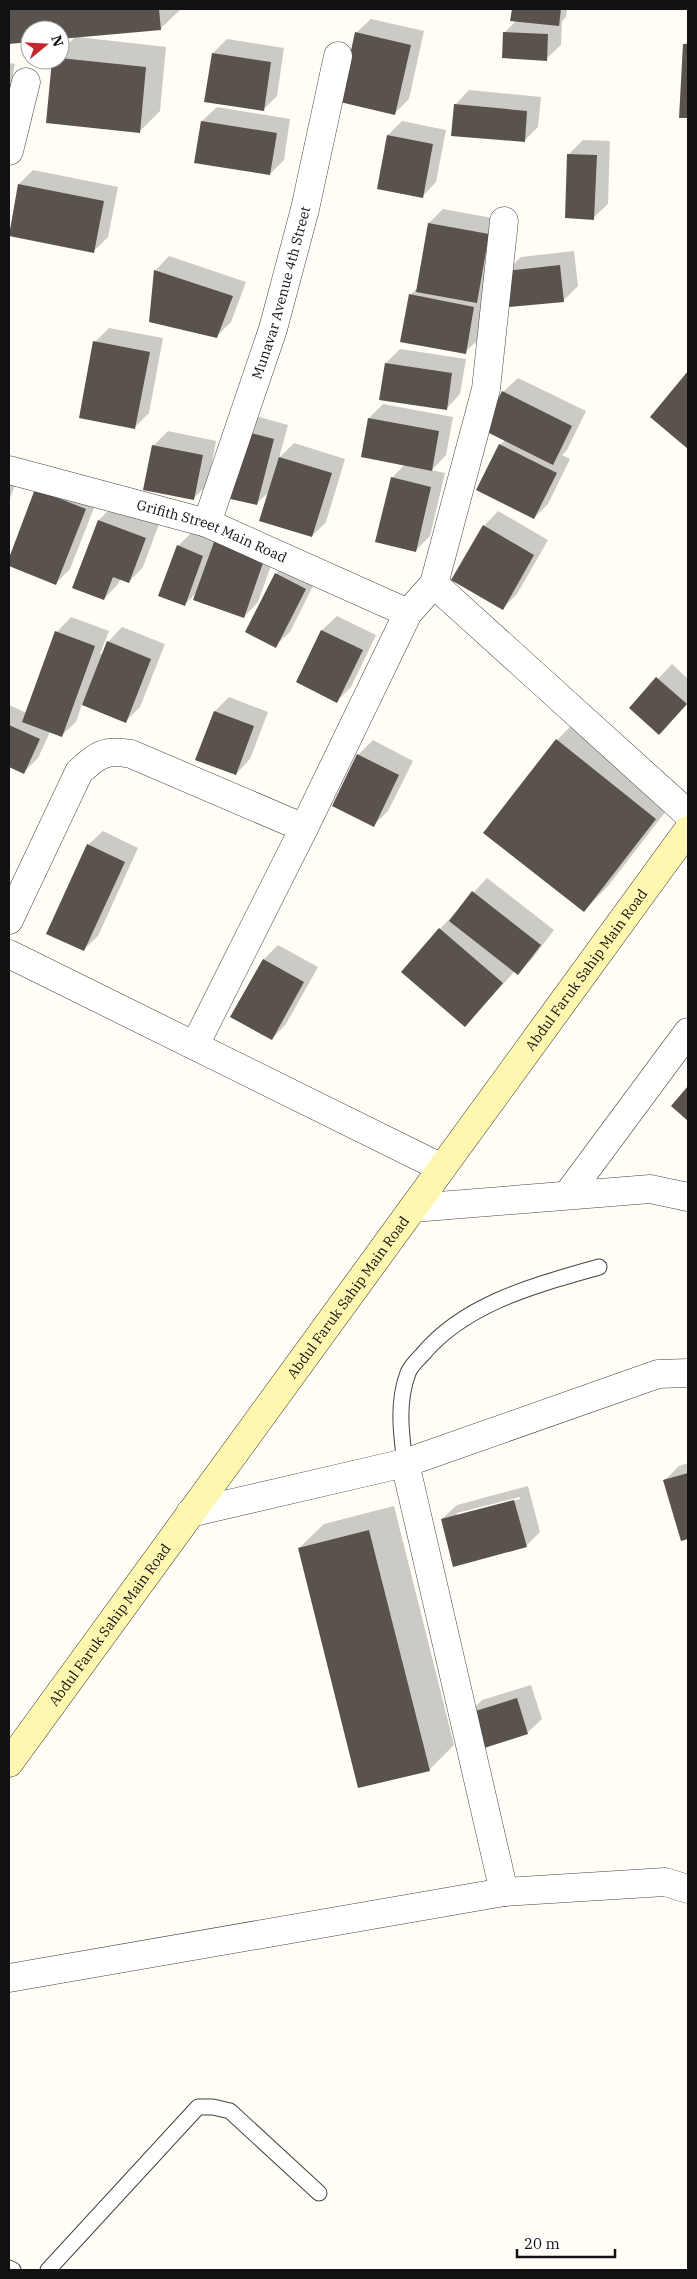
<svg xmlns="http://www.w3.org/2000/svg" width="697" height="2279" font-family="'IBM Plex Serif',serif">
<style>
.shadow{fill:#0003;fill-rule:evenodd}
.building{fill:#5a524d}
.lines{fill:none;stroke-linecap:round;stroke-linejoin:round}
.lane-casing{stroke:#444;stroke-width:17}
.street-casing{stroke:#444;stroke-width:29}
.secondary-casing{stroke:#333;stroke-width:29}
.lane{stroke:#fff;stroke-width:15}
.street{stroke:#fff;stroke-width:28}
.secondary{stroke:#fff6b0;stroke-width:28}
.labels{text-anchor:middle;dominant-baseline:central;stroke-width:5;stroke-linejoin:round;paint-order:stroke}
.street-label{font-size:14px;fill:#111;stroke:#fff}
</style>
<rect width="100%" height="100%" fill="#fffdf5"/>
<g class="shadow">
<path d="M 9,9 L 181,9 L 160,29 L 78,37 L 166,47 L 160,111 L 140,131 L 54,60 L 60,60 L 60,52 L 75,37 L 60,38 L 60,30 L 30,30 L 30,41 L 9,43 Z"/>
<path d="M 513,9 L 567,9 L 566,17 L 562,21 L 561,45 L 546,59 L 505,32 L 516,21 L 512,20 Z"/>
<path d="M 371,19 L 424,31 L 409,99 L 395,113 L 356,33 Z"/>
<path d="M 227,39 L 284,48 L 277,96 L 263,110 L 213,53 Z"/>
<path d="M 688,41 L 688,117 L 680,116 L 684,45 Z"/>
<path d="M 9,63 L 15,64 L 9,95 Z"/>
<path d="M 469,90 L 541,97 L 538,127 L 524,141 L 455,105 Z"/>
<path d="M 217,107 L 290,119 L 284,160 L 270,174 L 196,162 L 202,121 Z"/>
<path d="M 402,121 L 446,130 L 436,182 L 422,197 L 388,135 Z"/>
<path d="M 583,140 L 610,141 L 608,204 L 593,218 L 569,154 Z"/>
<path d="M 33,170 L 118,187 L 108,237 L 94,251 L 9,234 L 19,184 Z"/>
<path d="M 443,209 L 503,220 L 480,338 L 465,352 L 410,295 L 418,287 L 429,223 Z"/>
<path d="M 574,251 L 578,286 L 563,301 L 506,271 L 521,257 Z"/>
<path d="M 169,256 L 246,282 L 231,322 L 217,336 L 155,271 Z"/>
<path d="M 109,328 L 163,338 L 149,413 L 135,427 L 95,342 Z"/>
<path d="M 400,349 L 466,359 L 460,394 L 446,409 L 386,363 Z"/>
<path d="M 688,373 L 688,447 L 652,417 Z"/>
<path d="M 518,378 L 586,411 L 567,450 L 562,455 L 570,459 L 548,504 L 534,518 L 500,445 L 505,440 L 503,392 Z"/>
<path d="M 383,404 L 453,417 L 446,455 L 432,470 L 445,473 L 430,536 L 415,551 L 392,478 L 405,464 L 369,418 Z"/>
<path d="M 259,417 L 288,425 L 279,458 L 294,443 L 345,459 L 326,522 L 312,536 L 270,491 L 256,504 L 245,431 Z"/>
<path d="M 168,431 L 216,441 L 208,484 L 194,498 L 153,446 Z"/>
<path d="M 9,474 L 18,477 L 9,501 Z"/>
<path d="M 36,490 L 99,495 L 70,569 L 56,583 L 9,564 Z"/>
<path d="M 113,506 L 159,524 L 143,567 L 129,582 L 121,578 L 118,584 L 104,599 L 99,520 Z"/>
<path d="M 498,511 L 548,540 L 517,594 L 502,609 L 484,526 Z"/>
<path d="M 192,532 L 278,546 L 258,602 L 244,617 L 197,592 L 184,605 L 178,546 Z"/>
<path d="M 290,559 L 319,574 L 290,632 L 275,646 L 247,631 L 276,574 Z"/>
<path d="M 337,616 L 376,635 L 351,687 L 337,701 L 298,682 L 322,630 Z"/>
<path d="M 71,617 L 109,631 L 100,654 L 103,655 L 108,642 L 122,627 L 165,644 L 140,707 L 126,721 L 82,704 L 76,722 L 61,736 L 50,732 L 38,758 L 24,772 L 9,765 L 9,705 L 27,713 L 57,632 Z"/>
<path d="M 672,664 L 688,679 L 688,702 L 659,734 L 631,708 Z"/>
<path d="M 229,697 L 268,712 L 250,759 L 236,774 L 197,759 L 215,711 Z"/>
<path d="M 582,715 L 680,793 L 608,886 L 584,911 L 557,740 Z"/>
<path d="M 373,740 L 413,761 L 388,811 L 374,825 L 358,755 Z"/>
<path d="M 103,831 L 138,848 L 98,936 L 83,950 L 88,845 Z"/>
<path d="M 487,878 L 554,930 L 532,959 L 518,973 L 515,971 L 465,1026 L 440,929 Z"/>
<path d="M 278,945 L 318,967 L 286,1024 L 272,1039 L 232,1017 L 264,959 Z"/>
<path d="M 688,1463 L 688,1538 L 682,1540 L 665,1480 L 679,1466 Z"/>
<path d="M 528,1486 L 540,1532 L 526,1546 L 442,1519 L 457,1505 ZM 520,1497 L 520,1499 L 457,1516 L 457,1513 Z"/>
<path d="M 394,1506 L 454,1745 L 429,1770 L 299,1548 L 324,1524 Z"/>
<path d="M 531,1685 L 542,1719 L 527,1733 L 468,1714 L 482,1700 Z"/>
</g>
<g class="building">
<path d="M 9,9 L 159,9 L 161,30 L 60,39 L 60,30 L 30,30 L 30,42 L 9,44 Z"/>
<path d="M 512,9 L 561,9 L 559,26 L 510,21 Z"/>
<path d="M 355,32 L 411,45 L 395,115 L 340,102 Z"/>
<path d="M 503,32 L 548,34 L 547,61 L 502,58 Z"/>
<path d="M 683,44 L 688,44 L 688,118 L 679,118 Z"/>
<path d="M 212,53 L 271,62 L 264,111 L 204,102 Z"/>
<path d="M 60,58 L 146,67 L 140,133 L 46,123 L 52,60 L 60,60 Z"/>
<path d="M 454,104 L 527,111 L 525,142 L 451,136 Z"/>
<path d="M 201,121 L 277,133 L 270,175 L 194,163 Z"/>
<path d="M 387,135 L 433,144 L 423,198 L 377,189 Z"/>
<path d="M 567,154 L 597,155 L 594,220 L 565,218 Z"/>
<path d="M 18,184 L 104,201 L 94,253 L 9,236 Z"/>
<path d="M 428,223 L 489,234 L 477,303 L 416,292 Z"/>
<path d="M 560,265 L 564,302 L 509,307 L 505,271 Z"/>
<path d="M 154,270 L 233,296 L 217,338 L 149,322 Z"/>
<path d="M 409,294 L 474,307 L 466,354 L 400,342 Z"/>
<path d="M 93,341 L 150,352 L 135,429 L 79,418 Z"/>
<path d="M 385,363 L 452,373 L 447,410 L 379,400 Z"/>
<path d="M 688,371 L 688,449 L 650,417 Z"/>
<path d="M 502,391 L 572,426 L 553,465 L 483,430 Z"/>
<path d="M 368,418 L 439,431 L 432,471 L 361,457 Z"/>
<path d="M 244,431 L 274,439 L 257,505 L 226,498 Z"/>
<path d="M 499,444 L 557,473 L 534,519 L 476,490 Z"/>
<path d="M 152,445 L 203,455 L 194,500 L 143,490 Z"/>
<path d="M 279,457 L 332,473 L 312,537 L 259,521 Z"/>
<path d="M 391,477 L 431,487 L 416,552 L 375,542 Z"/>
<path d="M 35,489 L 86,509 L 56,585 L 9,566 L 9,558 Z"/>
<path d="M 98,520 L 146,538 L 129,583 L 113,577 L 104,600 L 72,588 Z"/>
<path d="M 483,525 L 534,555 L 503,610 L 451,580 Z"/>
<path d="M 214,542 L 264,560 L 244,618 L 193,600 Z"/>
<path d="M 177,545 L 203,556 L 185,606 L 158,596 Z"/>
<path d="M 275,573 L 306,589 L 276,648 L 245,632 Z"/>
<path d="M 321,630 L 363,650 L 337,703 L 296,682 Z"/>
<path d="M 55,631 L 95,646 L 62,737 L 22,722 Z"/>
<path d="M 107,641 L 151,659 L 126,723 L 82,705 Z"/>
<path d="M 656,677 L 687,704 L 659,735 L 629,708 Z"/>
<path d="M 214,711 L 254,726 L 236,775 L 195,760 Z"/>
<path d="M 9,725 L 40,739 L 24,774 L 9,767 Z"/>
<path d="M 556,739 L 656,819 L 584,912 L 483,833 Z"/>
<path d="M 357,754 L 399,775 L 374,827 L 332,806 Z"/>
<path d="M 87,844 L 125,862 L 84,951 L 46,934 Z"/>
<path d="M 472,891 L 541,945 L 518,975 L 449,921 Z"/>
<path d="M 439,928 L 503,983 L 465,1027 L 401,972 Z"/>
<path d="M 263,959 L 304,982 L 272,1040 L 230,1017 Z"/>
<path d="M 688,1086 L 688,1121 L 671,1106 Z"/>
<path d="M 688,1473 L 688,1539 L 681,1541 L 663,1480 Z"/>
<path d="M 514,1500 L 527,1547 L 453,1567 L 441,1519 Z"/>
<path d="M 369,1530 L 430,1771 L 358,1788 L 298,1548 Z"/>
<path d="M 517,1698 L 528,1734 L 478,1750 L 466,1714 Z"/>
</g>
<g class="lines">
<g class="lane-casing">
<g id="lane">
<path d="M 405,1463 C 401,1433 397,1402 408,1373 C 410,1367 417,1360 422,1355 C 465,1303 536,1285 599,1267"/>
<path d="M 9,2268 L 13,2270"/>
<path d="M 48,2270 L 198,2107 L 213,2107 L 230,2111 L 319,2193"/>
</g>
</g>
<g class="street-casing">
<g id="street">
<path d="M 9,151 L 26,82"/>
<path id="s1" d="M 9,470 L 207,523 L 408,613"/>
<path id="s2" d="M 207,523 L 273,329 L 305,209 L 338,56"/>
<path d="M 434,584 L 688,814"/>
<path d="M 9,920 L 79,772 C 97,755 105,749 131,754 L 304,828"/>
<path d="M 9,954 L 442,1168"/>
<path d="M 195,1045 L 304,828 L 408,613 L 434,584 L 486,389 L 504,221"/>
<path d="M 568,1194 L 688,1032"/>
<path d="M 413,1208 L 650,1189 L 688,1197"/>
<path d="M 405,1463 L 504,1892"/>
<path d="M 190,1513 L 405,1463 L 658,1374 L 688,1373"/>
<path d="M 9,1978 L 504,1892 L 665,1882 L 688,1889"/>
</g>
</g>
<g class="secondary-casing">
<g id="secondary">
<path id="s3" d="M 9,1763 L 688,830"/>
</g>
</g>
<use href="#lane" class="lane"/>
<use href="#street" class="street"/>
<use href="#secondary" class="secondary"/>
</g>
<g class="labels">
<g class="street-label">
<text stroke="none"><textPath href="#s2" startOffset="242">Munavar Avenue 4th Street</textPath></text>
<text stroke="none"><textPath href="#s1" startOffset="212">Grifith Street Main Road</textPath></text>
<text stroke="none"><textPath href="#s3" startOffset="981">Abdul Faruk Sahip Main Road</textPath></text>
<text stroke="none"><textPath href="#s3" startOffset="576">Abdul Faruk Sahip Main Road</textPath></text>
<text stroke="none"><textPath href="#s3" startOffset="171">Abdul Faruk Sahip Main Road</textPath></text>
</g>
</g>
<rect width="697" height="2279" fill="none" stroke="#111111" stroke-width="20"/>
<g transform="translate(45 45) rotate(72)"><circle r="24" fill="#ffffff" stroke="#a0a0a0"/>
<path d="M0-4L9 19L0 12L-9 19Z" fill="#c4262e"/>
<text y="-8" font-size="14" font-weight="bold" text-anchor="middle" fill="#111111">N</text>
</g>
<path d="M517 2249v8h98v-8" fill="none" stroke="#111111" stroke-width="2.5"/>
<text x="524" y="2249" font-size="15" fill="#111111" stroke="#ffffff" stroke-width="4" paint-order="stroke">20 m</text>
</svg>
